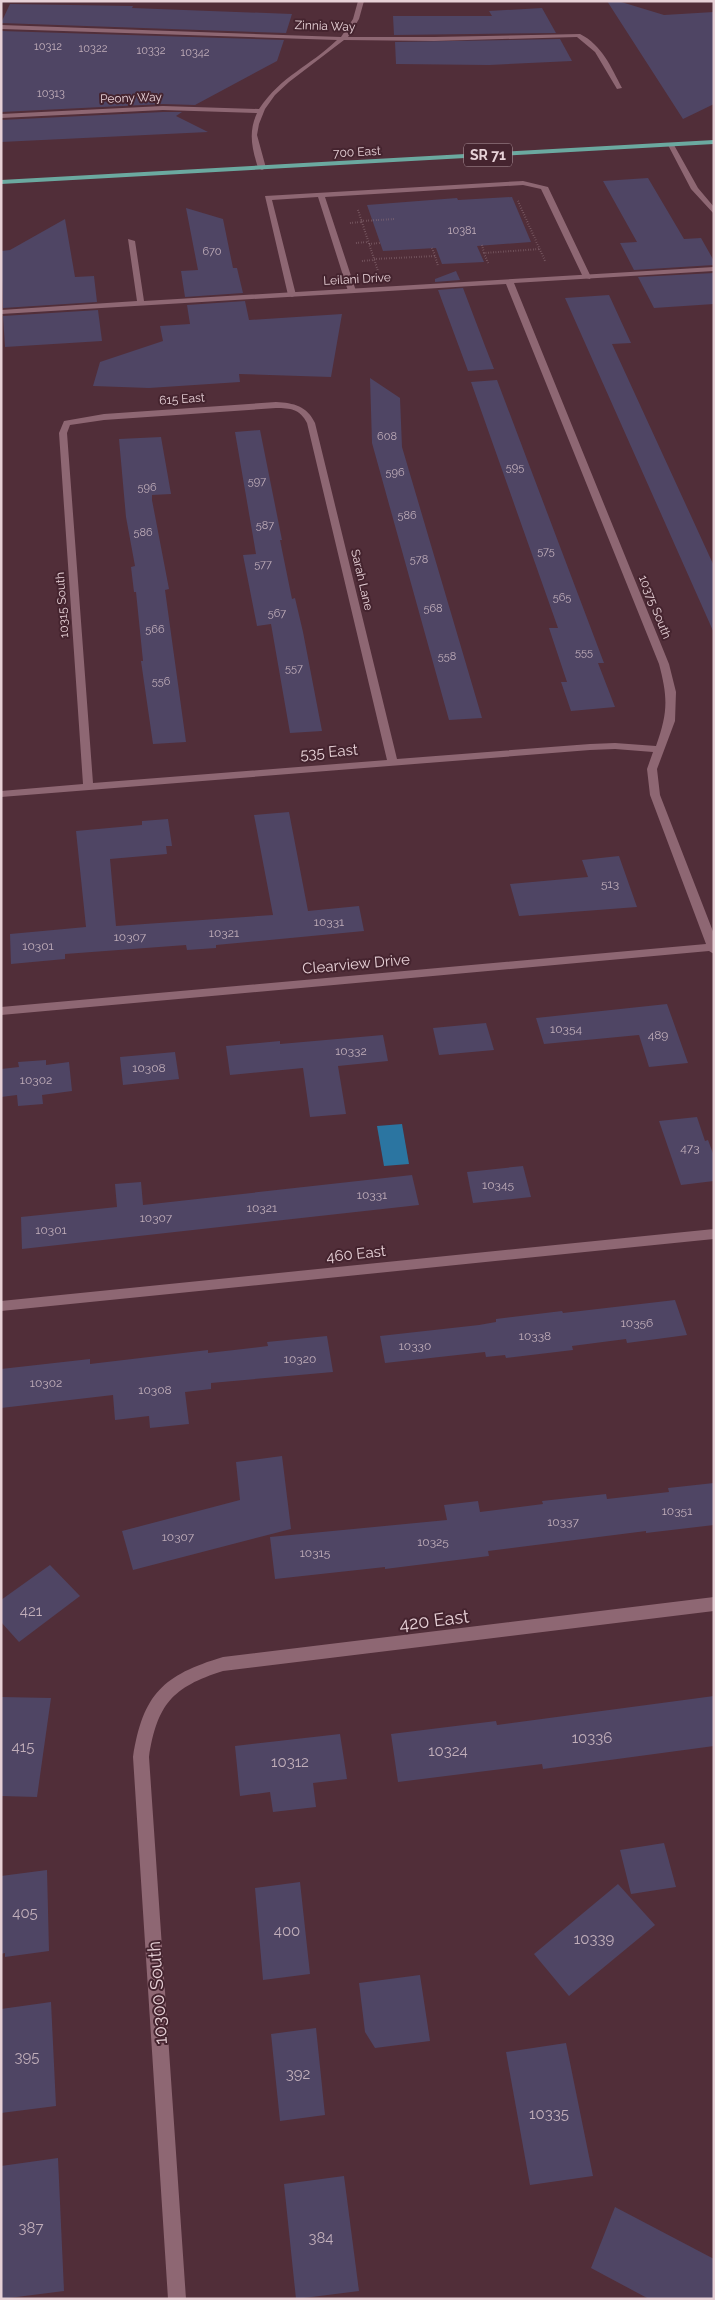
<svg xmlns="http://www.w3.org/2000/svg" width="715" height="2300" font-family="Raleway,sans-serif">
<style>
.water{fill:#2b75a1}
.building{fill:#4f4564}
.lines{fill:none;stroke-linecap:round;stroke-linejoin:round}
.path{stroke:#8e7079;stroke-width:2;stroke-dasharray:0.5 2;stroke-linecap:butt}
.lane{fill:#8e6773;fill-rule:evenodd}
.street{fill:#8e6773;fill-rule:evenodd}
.primary{fill:#6ba9a0;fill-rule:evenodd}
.labels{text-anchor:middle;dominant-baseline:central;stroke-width:4;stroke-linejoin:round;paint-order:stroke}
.far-number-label{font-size:11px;fill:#c1aeba}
.far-street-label{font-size:12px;fill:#e7d1d7;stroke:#45242f}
.number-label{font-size:12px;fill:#c1aeba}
.shield{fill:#45242f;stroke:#b69da5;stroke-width:1}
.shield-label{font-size:14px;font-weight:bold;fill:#e7d1d7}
.street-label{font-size:15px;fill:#e7d1d7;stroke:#45242f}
.near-number-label{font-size:15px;fill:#c1aeba}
.near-street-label{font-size:18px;fill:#e7d1d7;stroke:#45242f}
</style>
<rect width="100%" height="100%" fill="#512e39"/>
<path class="water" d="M 402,1124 L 409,1164 L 384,1166 L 377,1126 Z"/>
<g class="building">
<path d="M 607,1 L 618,1 L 664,15 L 714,12 L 714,104 L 683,119 Z"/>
<path d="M 10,4 L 133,6 L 132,8 L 292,14 L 286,33 L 1,23 Z"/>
<path d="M 542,8 L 556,33 L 394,35 L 393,16 L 492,16 L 489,11 Z"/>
<path d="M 1,31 L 284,40 L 277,61 L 195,105 L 163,104 L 1,112 Z"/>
<path d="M 560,39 L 572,61 L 489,65 L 396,64 L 395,42 Z"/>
<path d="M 163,112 L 182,112 L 176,116 L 208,132 L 1,142 L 1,120 Z"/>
<path d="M 648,178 L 684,239 L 701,238 L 714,261 L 714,265 L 634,270 L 620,243 L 637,242 L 603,181 Z"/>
<path d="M 512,197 L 531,242 L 477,246 L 484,262 L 442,264 L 436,248 L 383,251 L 367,205 L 457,198 L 458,200 Z"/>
<path d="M 186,208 L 223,219 L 233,268 L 237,268 L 243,293 L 185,297 L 181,271 L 198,270 Z"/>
<path d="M 65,219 L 75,277 L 94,276 L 97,302 L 3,308 L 1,251 L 10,250 Z"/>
<path d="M 456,271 L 460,280 L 435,282 L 435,279 Z"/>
<path d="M 714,273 L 714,304 L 654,308 L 638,277 Z"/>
<path d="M 463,288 L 485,346 L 494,369 L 468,371 L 438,290 Z"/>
<path d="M 609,295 L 631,343 L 612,344 L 714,566 L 714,633 L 565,298 Z"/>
<path d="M 245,301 L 249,320 L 342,314 L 331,377 L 239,374 L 240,382 L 149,388 L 93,386 L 100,362 L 163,341 L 160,326 L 190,324 L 187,305 Z"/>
<path d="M 98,310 L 102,341 L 5,347 L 3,316 Z"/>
<path d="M 370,378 L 400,398 L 402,447 L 482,718 L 449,720 L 372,443 Z"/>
<path d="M 497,380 L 604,663 L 598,663 L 615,707 L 571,711 L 561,682 L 567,682 L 549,628 L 558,628 L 471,382 Z"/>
<path d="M 260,430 L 282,540 L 280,540 L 292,599 L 295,598 L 303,632 L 322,731 L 290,733 L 271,624 L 257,626 L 243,555 L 256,554 L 235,432 Z"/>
<path d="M 161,437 L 171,494 L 152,495 L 152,500 L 169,589 L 165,590 L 186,742 L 153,744 L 141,661 L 143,661 L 136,592 L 134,592 L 131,567 L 135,566 L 126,517 L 119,439 Z"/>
<path d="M 289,812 L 308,911 L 359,906 L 364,931 L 216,945 L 216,948 L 187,950 L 186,945 L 65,954 L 65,959 L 11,964 L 10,934 L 86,927 L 76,831 L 142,825 L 142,821 L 168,819 L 172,846 L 166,846 L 167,854 L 110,859 L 116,926 L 273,915 L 254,815 Z"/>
<path d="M 619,856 L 637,907 L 519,916 L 510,884 L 588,877 L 582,860 Z"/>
<path d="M 667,1004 L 688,1063 L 649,1067 L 639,1035 L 544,1044 L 536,1018 Z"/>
<path d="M 486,1023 L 494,1050 L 439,1055 L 433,1028 Z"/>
<path d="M 383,1035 L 388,1061 L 338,1066 L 346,1114 L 310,1117 L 303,1068 L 230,1075 L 226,1046 L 280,1041 L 280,1044 Z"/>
<path d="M 175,1052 L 179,1079 L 123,1085 L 120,1057 Z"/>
<path d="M 46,1060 L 46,1065 L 69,1062 L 72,1091 L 42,1095 L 43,1104 L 18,1106 L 17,1095 L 1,1097 L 1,1069 L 19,1067 L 18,1062 Z"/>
<path d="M 697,1117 L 705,1141 L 708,1140 L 714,1156 L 714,1181 L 681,1185 L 659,1121 Z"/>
<path d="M 523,1166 L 531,1197 L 473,1203 L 467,1172 Z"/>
<path d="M 412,1175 L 419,1205 L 22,1249 L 21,1217 L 117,1207 L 115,1184 L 141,1182 L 143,1205 Z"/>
<path d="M 675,1300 L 687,1335 L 627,1343 L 626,1339 L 572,1346 L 573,1350 L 506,1358 L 505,1355 L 486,1357 L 485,1352 L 385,1363 L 380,1336 L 479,1325 L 496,1322 L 496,1319 L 562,1311 L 563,1313 Z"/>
<path d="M 327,1336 L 333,1372 L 211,1383 L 211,1389 L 185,1392 L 189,1424 L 150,1428 L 149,1416 L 115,1420 L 113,1395 L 1,1408 L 1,1369 L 90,1359 L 90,1364 L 208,1350 L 208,1353 L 268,1346 L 267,1342 Z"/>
<path d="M 282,1456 L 291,1529 L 133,1570 L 122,1531 L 240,1500 L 236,1462 Z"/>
<path d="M 714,1483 L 714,1525 L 646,1533 L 646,1531 L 488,1551 L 489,1556 L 385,1569 L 385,1567 L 275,1579 L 270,1537 L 447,1520 L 444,1505 L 478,1501 L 480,1512 L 543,1504 L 542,1501 L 606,1494 L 607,1499 L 669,1492 L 668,1488 Z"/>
<path d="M 50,1565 L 80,1596 L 19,1642 L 1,1622 L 1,1600 Z"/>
<path d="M 714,1696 L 714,1746 L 543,1769 L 542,1764 L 398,1782 L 391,1734 L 496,1721 L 497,1725 Z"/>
<path d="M 1,1697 L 51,1698 L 37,1797 L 1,1796 Z"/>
<path d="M 340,1734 L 347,1779 L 313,1783 L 316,1807 L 273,1812 L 270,1792 L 240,1796 L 235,1746 Z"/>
<path d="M 664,1843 L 676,1887 L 631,1894 L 620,1850 Z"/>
<path d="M 47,1870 L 49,1951 L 5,1957 L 5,1953 L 1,1954 L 1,1876 Z"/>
<path d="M 300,1882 L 310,1974 L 263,1980 L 255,1888 Z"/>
<path d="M 618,1884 L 655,1925 L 569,1996 L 534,1954 Z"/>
<path d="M 420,1975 L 430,2041 L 375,2048 L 365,2032 L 359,1983 Z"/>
<path d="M 51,2002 L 56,2106 L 1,2113 L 1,2009 Z"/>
<path d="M 316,2028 L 325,2115 L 280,2121 L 271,2034 Z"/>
<path d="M 566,2043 L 593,2176 L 530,2185 L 506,2052 Z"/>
<path d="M 58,2158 L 64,2291 L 1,2299 L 1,2166 Z"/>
<path d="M 344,2176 L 359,2291 L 296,2299 L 284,2184 Z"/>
<path d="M 615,2207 L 714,2259 L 714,2299 L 649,2299 L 591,2268 Z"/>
</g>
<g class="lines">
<g class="path">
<path d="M 518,201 L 545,261"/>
<path d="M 358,210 L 378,271"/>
<path d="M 361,221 L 395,219"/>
<path d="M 350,223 L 362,222"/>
<path d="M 356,243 L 368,242"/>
<path d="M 369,244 L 380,243"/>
<path d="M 482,245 L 484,253"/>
<path d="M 432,248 L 435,256"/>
<path d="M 374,259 L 435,256 L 438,266"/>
<path d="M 362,261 L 374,260"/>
<path d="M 488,263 L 484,253 L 540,249"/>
</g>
<path class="lane" d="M 523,181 L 548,187 L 591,277 L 590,279 L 583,277 L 541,189 L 523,185 L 325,197 L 356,291 L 352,293 L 348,291 L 318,197 L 272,200 L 296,295 L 292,297 L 288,295 L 265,196 Z"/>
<g class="street">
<path d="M 358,1 L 364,1 L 359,19 L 348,37 L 434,37 L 580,34 C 602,45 611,67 622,88 L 617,89 L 595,52 L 577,37 L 434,41 L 344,40 L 289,82 L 275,95 L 265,109 L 259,124 L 257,135 L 266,168 L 262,170 L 258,168 C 252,148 248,133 257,113 L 163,110 L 1,118 L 1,114 L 163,106 L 259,109 C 282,75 309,67 337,40 L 1,29 L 1,25 L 341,37 L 353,19 Z"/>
<path d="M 669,144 L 674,145 L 698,188 L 714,207 L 714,214 L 691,189 L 668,145 Z"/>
<path d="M 128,239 L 135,241 L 144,301 L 714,267 L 714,271 L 514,283 L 669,664 L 676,692 L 675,721 L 657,769 L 660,795 L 714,934 L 714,954 L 709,951 L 1,1015 L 1,1007 L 706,944 L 650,795 L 647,769 L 653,752 L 615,749 L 590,750 L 1,797 L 1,791 L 83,784 L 59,433 L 64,421 L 104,414 L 276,402 C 294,403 307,406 315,423 L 397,759 L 590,744 L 615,743 L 656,746 C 668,712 668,698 659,664 L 506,284 L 1,314 L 1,310 L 137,301 ZM 276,408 C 290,408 300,409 307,423 L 387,760 L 93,783 L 67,433 L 70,425 L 104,420 Z"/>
<path d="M 714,1229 L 714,1239 L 1,1311 L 1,1301 Z"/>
<path d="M 714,1597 L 714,1611 L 223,1671 C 172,1687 157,1705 149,1757 L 186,2299 L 168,2299 L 133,1757 C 143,1694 163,1675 223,1657 Z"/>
</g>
<path class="primary" d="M 714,140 L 714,144 L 1,184 L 1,180 Z"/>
</g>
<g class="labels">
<g class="far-number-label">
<text x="48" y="46">10312</text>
<text x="93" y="48">10322</text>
<text x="151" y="50">10332</text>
<text x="195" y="52">10342</text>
<text x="51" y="93">10313</text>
<text x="462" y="230">10381</text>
<text x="212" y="251">670</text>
<text x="387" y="436">608</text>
<text x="515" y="467">595</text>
<text x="395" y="472">596</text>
<text x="257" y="481">597</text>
<text x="147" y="487">596</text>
<text x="407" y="515">586</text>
<text x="265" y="525">587</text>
<text x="143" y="532">586</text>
<text x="546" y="551">575</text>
<text x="419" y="559">578</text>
<text x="263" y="564">577</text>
<text x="562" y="597">565</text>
<text x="433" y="608">568</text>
<text x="277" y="613">567</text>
<text x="155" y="629">566</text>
<text x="584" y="652">555</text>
<text x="447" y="656">558</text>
<text x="294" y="668">557</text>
<text x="161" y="681">556</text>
</g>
<g class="far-street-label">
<text transform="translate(325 26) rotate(2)">Zinnia Way</text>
<text transform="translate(131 98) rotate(-2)">Peony Way</text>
<text transform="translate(357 152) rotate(-3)">700 East</text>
<text transform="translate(357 279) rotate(-3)">Leilani Drive</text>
<text transform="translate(182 399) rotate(-4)">615 East</text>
<text transform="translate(362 580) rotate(77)">Sarah Lane</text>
<text transform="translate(62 605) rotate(-94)">10315 South</text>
<text transform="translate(655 607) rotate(68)">10375 South</text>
</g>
<g class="number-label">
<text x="610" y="884">513</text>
<text x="329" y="922">10331</text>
<text x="224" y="933">10321</text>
<text x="130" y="937">10307</text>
<text x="38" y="946">10301</text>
<text x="566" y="1029">10354</text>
<text x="658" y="1035">489</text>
<text x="351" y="1051">10332</text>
<text x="149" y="1068">10308</text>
<text x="36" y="1080">10302</text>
<text x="690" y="1148">473</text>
<text x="498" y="1185">10345</text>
<text x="372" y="1195">10331</text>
<text x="262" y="1208">10321</text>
<text x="156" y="1218">10307</text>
<text x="51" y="1230">10301</text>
<text x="637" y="1323">10356</text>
<text x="535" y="1336">10338</text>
<text x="415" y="1346">10330</text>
<text x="300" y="1359">10320</text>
<text x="46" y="1383">10302</text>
<text x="155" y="1390">10308</text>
<text x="677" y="1511">10351</text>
<text x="563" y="1522">10337</text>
<text x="178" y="1537">10307</text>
<text x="433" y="1542">10325</text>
<text x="315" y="1553">10315</text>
</g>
<rect class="shield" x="464" y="143.5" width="48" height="23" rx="4"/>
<g class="shield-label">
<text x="488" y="155">SR 71</text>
</g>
<g class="street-label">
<text transform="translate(329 752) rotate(-5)">535 East</text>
<text transform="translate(356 964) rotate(-5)">Clearview Drive</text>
<text transform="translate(356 1254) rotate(-6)">460 East</text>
</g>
<g class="near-number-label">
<text x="31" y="1611">421</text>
<text x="592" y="1738">10336</text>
<text x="23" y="1747">415</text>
<text x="448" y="1751">10324</text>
<text x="290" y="1762">10312</text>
<text x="25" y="1913">405</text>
<text x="287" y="1931">400</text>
<text x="594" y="1939">10339</text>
<text x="27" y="2057">395</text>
<text x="298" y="2074">392</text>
<text x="549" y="2114">10335</text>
<text x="31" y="2228">387</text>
<text x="321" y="2238">384</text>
</g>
<g class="near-street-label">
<text transform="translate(434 1620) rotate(-7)">420 East</text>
<text transform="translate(157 1993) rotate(-94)">10300 South</text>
</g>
</g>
<rect width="715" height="2300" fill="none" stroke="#e7d1d7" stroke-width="5"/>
</svg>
